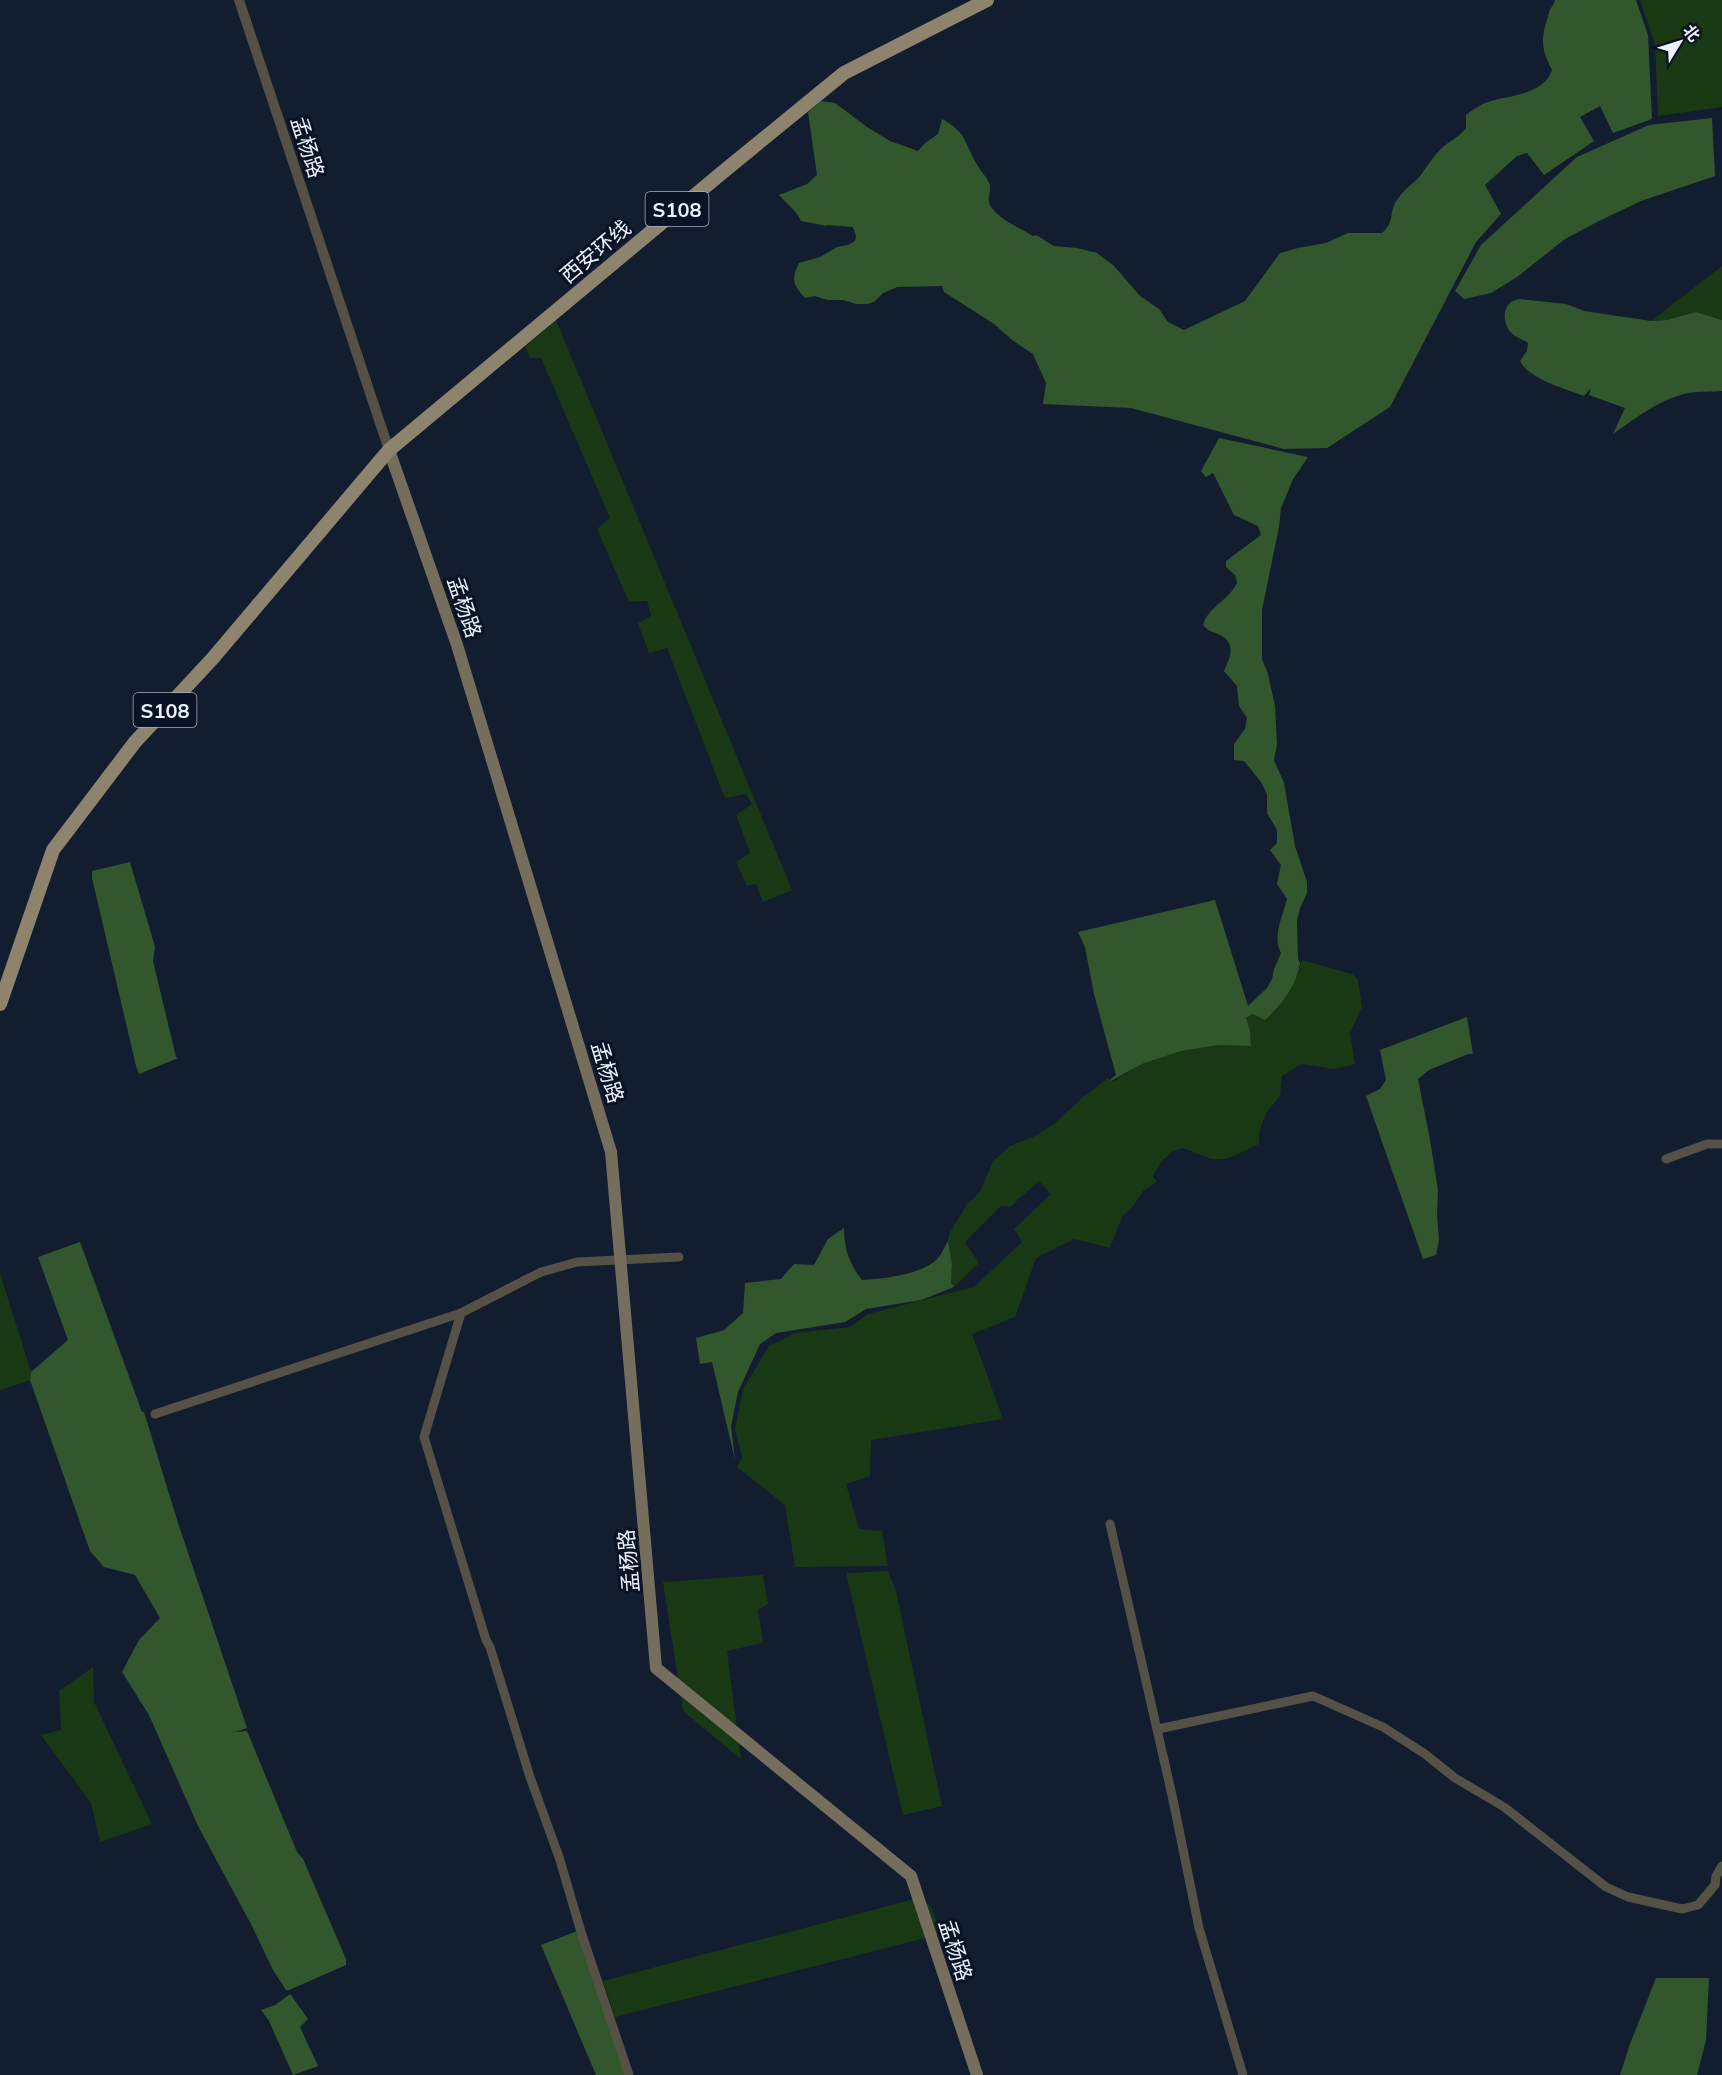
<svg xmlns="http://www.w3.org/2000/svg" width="1722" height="2075" font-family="Mulish,'Noto Sans SC',sans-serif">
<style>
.green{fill:#193814}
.forest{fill:#33572c}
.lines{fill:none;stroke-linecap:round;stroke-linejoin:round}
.minor{stroke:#555146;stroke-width:9}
.tertiary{stroke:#555146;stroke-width:10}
.secondary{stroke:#756e5d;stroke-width:12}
.primary{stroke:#8e846e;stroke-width:14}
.labels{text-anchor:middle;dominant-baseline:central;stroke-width:6;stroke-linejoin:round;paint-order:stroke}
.shield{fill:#0a1326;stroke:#a8afbc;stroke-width:1.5}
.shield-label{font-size:20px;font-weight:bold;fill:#ecf2fd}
.street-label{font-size:21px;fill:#ecf2fd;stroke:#0a1326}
</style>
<rect width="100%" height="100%" fill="#131d30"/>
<g class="green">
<path d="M 1640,0 L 1722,0 L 1722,107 L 1658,116 L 1655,44 Z"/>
<path d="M 1722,266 L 1722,320 L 1696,312 L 1667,320 L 1651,321 Z"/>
<path d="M 556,320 L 792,890 L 763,902 L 756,884 L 747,886 L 736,862 L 750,853 L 736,815 L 752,804 L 746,794 L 725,798 L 667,648 L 649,653 L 638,623 L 651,616 L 647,601 L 629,602 L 597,529 L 610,518 L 541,358 L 530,358 L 525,347 Z"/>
<path d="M 1302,960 L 1352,974 L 1358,980 L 1362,1007 L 1350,1033 L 1355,1064 L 1334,1069 L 1302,1064 L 1282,1076 L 1280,1096 L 1267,1112 L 1262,1123 L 1259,1135 L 1259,1144 L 1234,1156 L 1224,1159 L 1211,1159 L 1183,1148 L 1173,1151 L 1161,1162 L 1153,1176 L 1157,1182 L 1143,1191 L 1134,1205 L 1122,1217 L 1110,1248 L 1074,1239 L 1036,1258 L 1015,1317 L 972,1334 L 1003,1419 L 871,1440 L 870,1476 L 846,1484 L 859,1529 L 882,1531 L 888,1566 L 795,1567 L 785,1505 L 737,1467 L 742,1457 L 735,1429 L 743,1389 L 769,1346 L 795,1333 L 850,1327 L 868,1314 L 974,1287 L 1022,1242 L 1014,1229 L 1051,1194 L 1039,1181 L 1010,1207 L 1001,1206 L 965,1242 L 979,1263 L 954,1287 L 951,1283 L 952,1264 L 948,1241 L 949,1234 L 967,1204 L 980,1192 L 993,1161 L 1010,1146 L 1033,1137 L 1054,1124 L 1082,1098 L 1108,1078 L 1111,1081 L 1114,1081 L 1142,1064 L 1181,1051 L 1218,1045 L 1251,1046 L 1250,1030 L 1246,1018 L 1253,1014 L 1274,1012 L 1289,993 L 1298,974 Z"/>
<path d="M 0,1273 L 31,1372 L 30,1380 L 0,1390 Z"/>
<path d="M 888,1571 L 896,1591 L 942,1806 L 903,1815 L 846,1573 Z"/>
<path d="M 763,1575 L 768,1604 L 758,1610 L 763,1643 L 727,1651 L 741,1759 L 683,1711 L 663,1582 Z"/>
<path d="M 93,1667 L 94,1702 L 152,1824 L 100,1842 L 91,1803 L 41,1735 L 61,1730 L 59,1691 Z"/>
<path d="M 922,1897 L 932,1909 L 941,1934 L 615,2017 L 603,1981 Z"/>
</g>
<g class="forest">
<path d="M 1555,0 L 1636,0 L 1648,35 L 1652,119 L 1613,133 L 1600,106 L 1580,117 L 1594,141 L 1544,175 L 1527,153 L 1517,156 L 1485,185 L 1501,214 L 1476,242 L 1390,407 L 1327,448 L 1284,449 L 1131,408 L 1043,404 L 1046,383 L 1033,354 L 1012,340 L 994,324 L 944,292 L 942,286 L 897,287 L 883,293 L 874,302 L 867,304 L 856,304 L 843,300 L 827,300 L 815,296 L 805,298 C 793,285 791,279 799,263 L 820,257 L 837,247 L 848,245 L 855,241 L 856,236 L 853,227 L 827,225 L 827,226 L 801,221 C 797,211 787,204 779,195 L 807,184 L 817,175 L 808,112 L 821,101 L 835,103 L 867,127 L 890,141 L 918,151 L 925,143 L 938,134 L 942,119 C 968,133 964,144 978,166 C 981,172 988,178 990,185 C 991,193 986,200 991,207 C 1000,220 1020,228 1033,236 L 1036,235 L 1054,246 L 1077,248 L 1097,253 L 1114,266 L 1140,296 L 1159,309 L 1168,322 L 1184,330 L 1245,301 L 1280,253 L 1298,248 L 1326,243 L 1348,233 L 1382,233 C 1396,220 1388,213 1397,200 C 1403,190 1413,184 1420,176 C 1428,165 1434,155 1444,146 C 1452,140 1460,136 1466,128 L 1466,115 C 1474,109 1481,104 1491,101 C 1511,95 1545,94 1552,70 C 1540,47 1541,38 1549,13 C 1550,8 1554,5 1555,0 Z"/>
<path d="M 1712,118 L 1715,176 L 1641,201 L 1599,221 L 1565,239 L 1517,277 L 1491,293 L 1464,299 L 1455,291 L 1481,245 L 1577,157 L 1649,125 Z"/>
<path d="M 1520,299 L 1566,304 L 1584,311 L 1651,321 L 1667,320 L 1696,312 L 1722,320 L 1722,391 C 1711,392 1699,391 1689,393 C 1661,398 1636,418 1613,434 L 1625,408 L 1589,395 L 1591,388 L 1584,396 C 1566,389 1529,379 1520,361 L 1527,351 L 1528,343 C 1523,339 1519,339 1515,336 C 1501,326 1500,301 1520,299 Z"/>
<path d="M 1219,438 L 1308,457 L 1293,479 L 1281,508 L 1279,527 L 1262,610 L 1262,659 L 1268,674 L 1275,706 L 1277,744 L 1274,760 L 1284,783 L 1295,846 L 1307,882 L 1307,893 L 1300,908 L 1297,920 L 1298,959 L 1300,963 C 1297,985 1282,1005 1265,1020 L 1253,1014 L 1246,1018 L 1250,1030 L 1251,1046 L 1218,1045 L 1181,1051 L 1142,1064 L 1111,1081 L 1110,1080 L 1116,1075 L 1094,994 L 1085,947 L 1078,932 L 1215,900 L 1248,1006 L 1267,988 L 1272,979 L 1274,969 L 1281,953 C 1272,937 1283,915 1287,899 L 1277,884 L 1281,865 L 1270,850 L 1277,843 L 1277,830 L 1267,813 L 1267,794 L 1261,782 L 1244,761 L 1234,760 L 1234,744 L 1245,729 L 1247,718 L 1239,706 L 1237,686 L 1224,671 C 1230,657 1237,644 1220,635 C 1212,631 1209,632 1203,625 C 1207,608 1229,600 1237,583 L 1235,575 L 1226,567 L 1226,561 L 1261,535 L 1258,526 L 1234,515 L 1213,473 L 1206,477 L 1201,471 Z"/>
<path d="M 130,862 L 155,947 L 153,961 L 176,1057 L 178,1058 L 139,1074 L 136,1066 L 92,878 L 92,871 Z"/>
<path d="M 1467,1017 L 1473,1054 L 1468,1054 L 1429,1070 L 1418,1079 L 1430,1140 L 1438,1190 L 1437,1215 L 1439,1240 L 1436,1255 L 1423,1259 L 1366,1096 L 1380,1089 L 1386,1080 L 1380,1050 Z"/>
<path d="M 844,1228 C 844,1249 849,1263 862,1280 C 882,1279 914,1275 931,1264 C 940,1258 943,1250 948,1241 L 952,1264 L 951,1283 L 954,1287 L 921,1300 L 866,1309 L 845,1322 L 776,1333 L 760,1344 L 738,1392 L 731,1426 L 735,1460 L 712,1362 L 700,1364 L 696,1338 L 724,1330 L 743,1313 L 745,1283 L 781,1279 L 794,1264 L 814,1265 L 828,1239 Z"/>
<path d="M 80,1242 L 142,1412 L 144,1412 L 178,1523 L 247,1728 L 235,1732 L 247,1731 L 297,1852 L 303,1859 L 346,1959 L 346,1965 L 289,1990 L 286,1990 L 273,1970 L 252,1926 L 198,1826 L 149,1715 L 122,1672 L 139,1640 L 160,1618 L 135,1575 L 104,1567 L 90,1551 L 30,1380 L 31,1372 L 68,1340 L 38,1257 Z"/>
<path d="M 580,1930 L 629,2075 L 596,2075 L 541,1945 Z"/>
<path d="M 1656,1978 L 1709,1978 L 1706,2040 L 1697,2075 L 1620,2075 L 1630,2044 Z"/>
<path d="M 290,1994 L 308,2019 L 300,2027 L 318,2066 L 293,2075 L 269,2021 L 261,2010 L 275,2005 Z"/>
</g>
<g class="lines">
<g class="minor">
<path d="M 1666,1159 L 1707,1144 L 1722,1144"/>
<path d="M 461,1313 L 424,1437 L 486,1640 L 490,1647 L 530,1777 L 559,1857 L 582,1935 L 629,2075"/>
<path d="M 155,1414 L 461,1313 L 541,1272 L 577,1262 L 679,1257"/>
<path d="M 1110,1524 L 1172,1795 L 1199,1928 L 1243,2075"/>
<path d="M 1158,1729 L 1313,1696 L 1383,1727 L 1425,1754 L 1455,1778 L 1504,1807 L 1606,1887 L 1628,1897 L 1682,1909 L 1698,1905 L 1715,1885 L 1716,1876 L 1722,1866"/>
</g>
<path class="tertiary" d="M 239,0 L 389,450"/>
<path class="secondary" d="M 389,450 L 457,645 L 611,1152 L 656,1668 L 911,1876 L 977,2075"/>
<path class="primary" d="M 0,1004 L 53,850 L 135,742 L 213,658 L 389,450 L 718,176 L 844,73 L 987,0"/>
</g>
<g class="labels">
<g class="shield">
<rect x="645.5" y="192" width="63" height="34" rx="4.5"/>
<rect x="133.5" y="693" width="63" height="34" rx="4.5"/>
</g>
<g class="shield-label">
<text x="677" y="209">S108</text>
<text x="165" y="710">S108</text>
</g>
<g class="street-label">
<text transform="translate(308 147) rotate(72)">孟杨路</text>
<text transform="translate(595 251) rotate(-40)">西安环线</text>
<text transform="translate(465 607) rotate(71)">孟杨路</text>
<text transform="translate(608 1072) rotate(73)">孟杨路</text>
<text transform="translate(628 1561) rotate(-95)">孟杨路</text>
<text transform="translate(956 1950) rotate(72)">孟杨路</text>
</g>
</g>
<g transform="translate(1680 42) rotate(52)" stroke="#0a1326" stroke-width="4.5" paint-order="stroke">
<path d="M0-4.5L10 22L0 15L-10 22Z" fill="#ecf2fd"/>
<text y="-9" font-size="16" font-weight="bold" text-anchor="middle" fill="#ecf2fd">北</text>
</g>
</svg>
